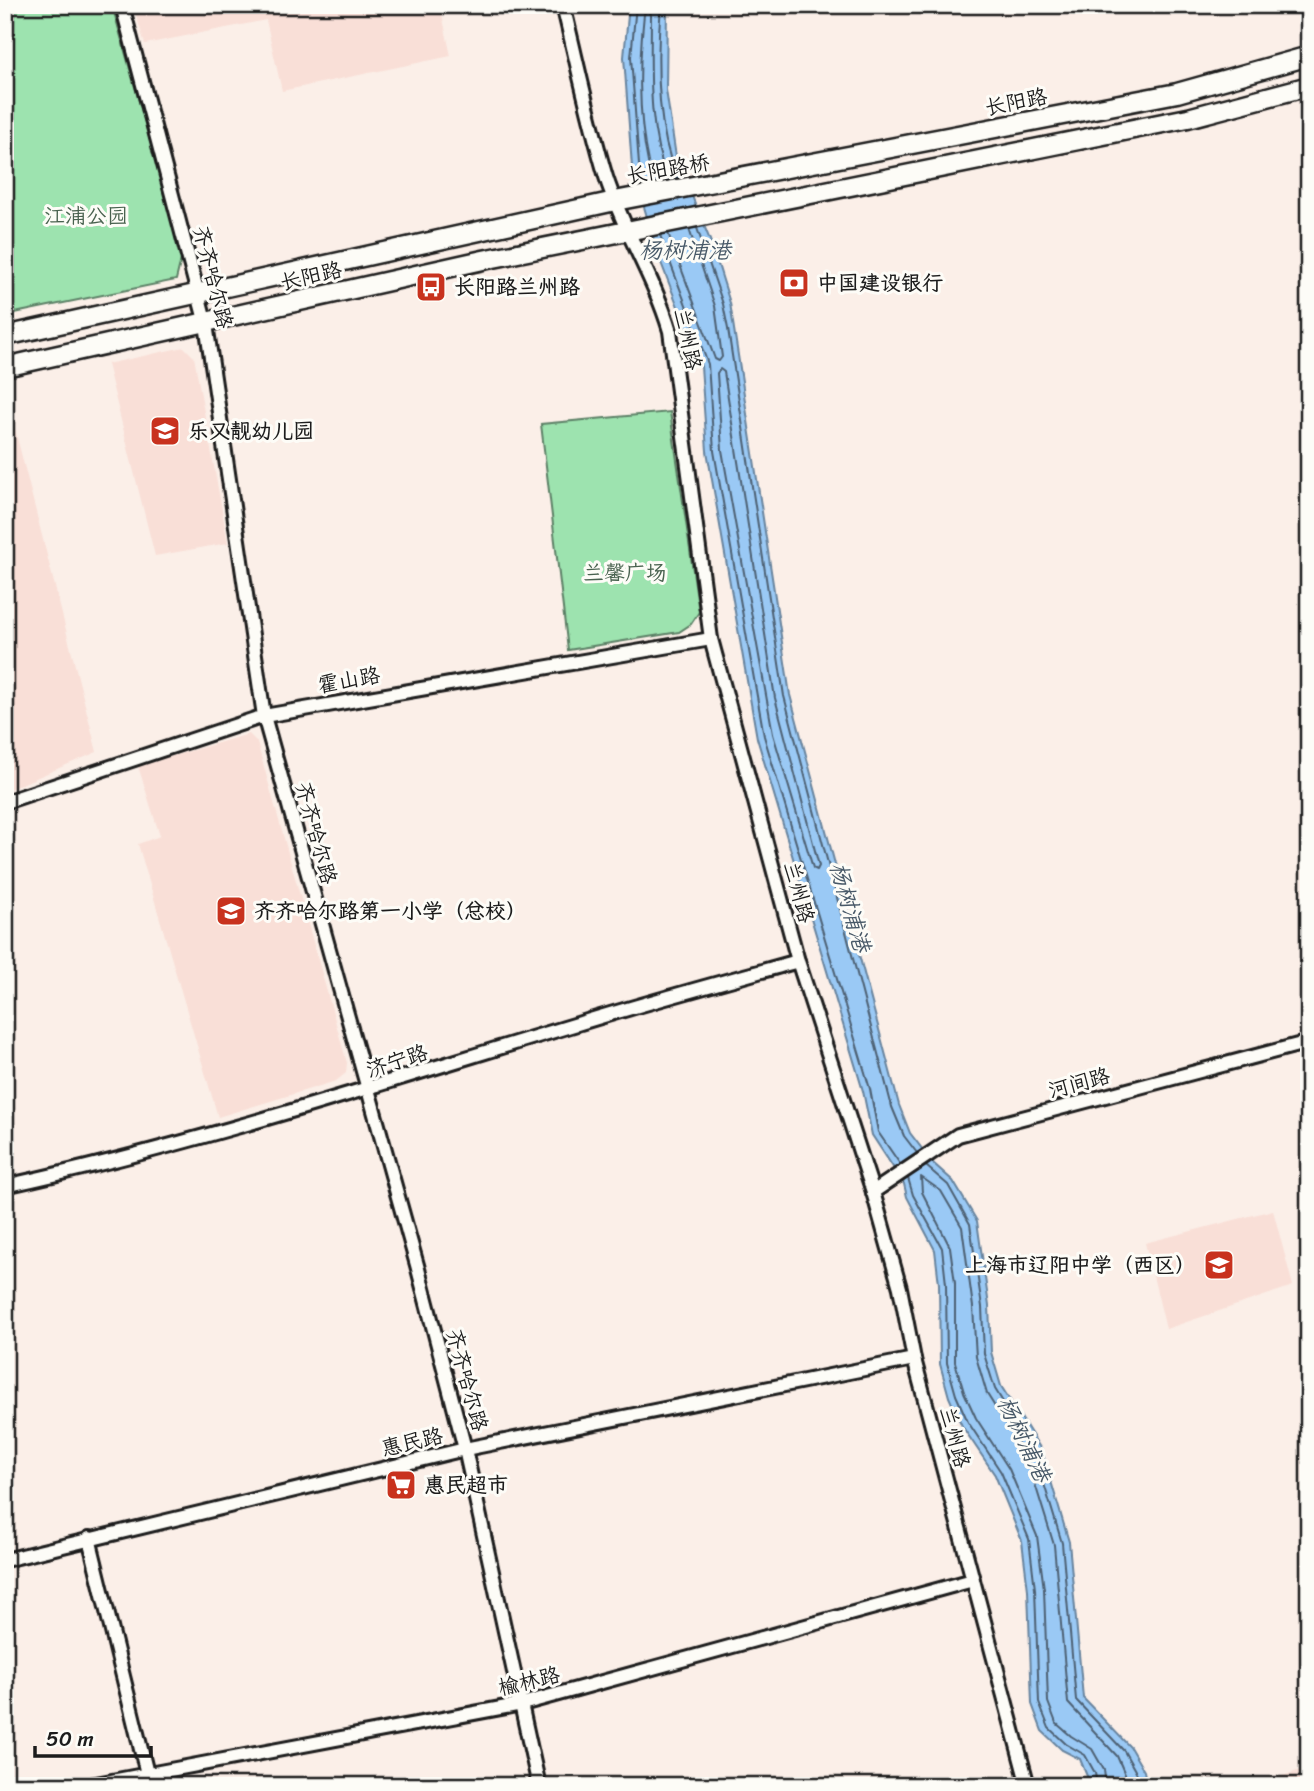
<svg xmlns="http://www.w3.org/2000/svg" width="1314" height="1791" font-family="Sriracha,'LXGW WenKai TC',sans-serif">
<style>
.built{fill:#f9dfd7}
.green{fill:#9de3af;stroke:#5c8066;stroke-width:2}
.water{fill:#9ac9f5;stroke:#68849e;stroke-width:2}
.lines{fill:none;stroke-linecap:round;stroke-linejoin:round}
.shore{stroke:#4e6173;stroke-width:2}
.minor-casing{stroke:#1c1c1c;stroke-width:18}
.secondary-casing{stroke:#1c1c1c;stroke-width:23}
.minor{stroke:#fdfcf7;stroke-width:12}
.secondary{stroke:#fdfcf7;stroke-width:18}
.labels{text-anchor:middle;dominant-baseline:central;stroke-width:6;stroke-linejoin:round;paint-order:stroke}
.street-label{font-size:21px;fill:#1c1c1c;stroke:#fdfcf7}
.park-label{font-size:21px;fill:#49624f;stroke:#fdfcf7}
.poi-label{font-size:21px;font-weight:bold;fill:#1c1c1c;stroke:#fdfcf7;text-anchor:start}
.water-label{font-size:23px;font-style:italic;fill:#485968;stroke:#fdfcf7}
</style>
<rect width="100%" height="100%" fill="#fbefe8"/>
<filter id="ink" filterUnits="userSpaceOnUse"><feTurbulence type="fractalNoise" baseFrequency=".0143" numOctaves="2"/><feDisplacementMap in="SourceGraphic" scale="14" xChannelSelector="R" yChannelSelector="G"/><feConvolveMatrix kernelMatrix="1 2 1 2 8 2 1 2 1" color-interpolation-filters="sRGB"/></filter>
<g filter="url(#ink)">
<g class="built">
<path d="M 133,5 L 440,5 L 451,56 L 282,91 L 266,20 L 145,44 Z"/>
<path d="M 184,347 L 194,357 L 228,543 L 155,556 L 107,364 Z"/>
<path d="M 5,390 L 97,752 L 5,791 Z"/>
<path d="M 249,734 L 257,742 L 347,1063 L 346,1073 L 336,1081 L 218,1117 L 138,844 L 160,836 L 138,766 Z"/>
<path d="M 1273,1210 L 1293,1286 L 1166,1329 L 1145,1243 Z"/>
<path d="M 1309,1767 L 1309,1786 L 1253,1786 Z"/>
</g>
<g class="green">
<path d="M 5,5 L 112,5 L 182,255 L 176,280 L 5,315 Z"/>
<path d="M 670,412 L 699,612 L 691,624 L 679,632 L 568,650 L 541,424 Z"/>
</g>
<path class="water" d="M 629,5 L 667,5 L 666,90 L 676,157 L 712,245 L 730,303 L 790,695 L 899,1105 L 910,1133 L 933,1163 L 953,1181 L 977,1221 L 989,1306 L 991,1352 L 1001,1386 L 1042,1451 L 1069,1542 L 1083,1698 L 1130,1747 L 1144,1771 L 1147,1786 L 1091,1786 L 1080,1759 L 1062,1750 L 1042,1731 L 1032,1704 L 1028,1590 L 1022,1541 L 995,1475 L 962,1426 L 949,1397 L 940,1364 L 939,1284 L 935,1250 L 907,1197 L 904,1184 L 872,1135 L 863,1091 L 757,738 L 707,451 L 701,366 L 660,260 L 632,167 L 624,57 Z"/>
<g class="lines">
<g class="shore">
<path d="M 636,5 L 631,57 L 639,165 L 645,185"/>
<path d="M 661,5 C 656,61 656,126 677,178"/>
<path d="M 653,183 C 638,130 638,68 644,14 L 647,11 L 651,14 C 651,69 647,128 668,180"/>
<path d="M 697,228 L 723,304 L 728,329 L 784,696 L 892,1107 L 904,1136 L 917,1153"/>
<path d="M 668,233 L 715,359 L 719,361 L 722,357 L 715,306 L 689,229"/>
<path d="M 660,235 L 708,364 L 714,451 L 764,736 L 870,1089 L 878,1132 L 900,1164"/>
<path d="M 720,369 L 724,372 L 775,698 L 819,866 L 817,870 L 813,868 L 773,734 L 722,450 L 717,373 Z"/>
<path d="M 926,1166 L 948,1185 L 970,1224 L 982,1307 L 984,1354 L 995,1389 L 1035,1454 L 1062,1543 L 1076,1700 L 1124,1751 L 1137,1774 L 1139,1786"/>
<path d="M 908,1178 L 913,1195 L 942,1248 L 946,1284 L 947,1363 L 956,1395 L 968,1422 L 1001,1472 L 1029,1539 L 1035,1589 L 1039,1703 L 1049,1728 L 1066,1744 L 1085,1755 L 1095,1773 L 1097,1786"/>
<path d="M 1106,1786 L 1104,1770 L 1092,1749 L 1071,1736 L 1056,1723 L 1048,1702 L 1044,1589 L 1037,1536 L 1009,1469 L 976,1418 L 964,1392 L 955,1362 L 955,1283 L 950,1247 L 922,1192 L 921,1177 L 941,1191 L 962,1227 L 973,1307 L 976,1357 L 987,1394 L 1027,1458 L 1054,1545 L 1068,1703 L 1117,1756 L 1130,1786"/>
</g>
<g class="minor-casing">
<g id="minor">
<path d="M 122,5 L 206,324 L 264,716 L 417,1265 L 465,1449 L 539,1786"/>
<path d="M 563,5 C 577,62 589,121 606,177 C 623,230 654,277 670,331 L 711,639 L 798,961 L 873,1192 L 900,1288 L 914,1359 L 1028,1786"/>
<path d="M 5,802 L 264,716 L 711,639"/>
<path d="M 5,1186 C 198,1144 385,1082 574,1025 C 648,1002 723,982 798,961"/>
<path d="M 873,1192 L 958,1135 L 1309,1042"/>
<path d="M 89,1538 L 150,1786"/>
<path d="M 5,1560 L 465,1449 L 914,1359"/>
<path d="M 85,1786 L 522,1704 L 973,1580"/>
</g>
</g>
<g class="secondary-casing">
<g id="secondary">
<path d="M 5,336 L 615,201 L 1177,93 L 1309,56"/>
<path d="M 5,367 L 483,260 L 1188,118 L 1309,86"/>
</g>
</g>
<use href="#minor" class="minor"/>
<use href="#secondary" class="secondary"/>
</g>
</g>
<defs>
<g id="bank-square" transform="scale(1.575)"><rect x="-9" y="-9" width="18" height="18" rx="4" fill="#c8321e" stroke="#fdfcf7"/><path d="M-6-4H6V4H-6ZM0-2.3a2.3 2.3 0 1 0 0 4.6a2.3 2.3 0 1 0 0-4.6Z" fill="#fff"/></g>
<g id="bus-square" transform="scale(1.575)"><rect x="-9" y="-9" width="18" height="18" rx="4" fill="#c8321e" stroke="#fdfcf7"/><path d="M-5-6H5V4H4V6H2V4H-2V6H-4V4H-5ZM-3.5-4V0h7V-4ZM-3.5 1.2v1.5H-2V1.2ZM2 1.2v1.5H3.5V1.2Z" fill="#fff"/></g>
<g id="school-square" transform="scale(1.575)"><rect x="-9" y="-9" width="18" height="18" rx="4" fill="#c8321e" stroke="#fdfcf7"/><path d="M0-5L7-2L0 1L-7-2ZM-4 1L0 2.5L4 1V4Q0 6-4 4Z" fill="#fff"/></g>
<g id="supermarket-square" transform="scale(1.575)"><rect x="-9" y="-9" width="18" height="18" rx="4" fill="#c8321e" stroke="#fdfcf7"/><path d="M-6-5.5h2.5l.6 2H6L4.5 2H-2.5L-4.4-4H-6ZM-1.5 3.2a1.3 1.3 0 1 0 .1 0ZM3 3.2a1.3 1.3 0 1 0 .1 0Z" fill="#fff"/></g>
</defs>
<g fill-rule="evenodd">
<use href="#bank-square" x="794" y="283"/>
<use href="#bus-square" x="431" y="287"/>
<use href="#school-square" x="165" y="431"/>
<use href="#school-square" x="231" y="911"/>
<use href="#school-square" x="1219" y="1265"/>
<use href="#supermarket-square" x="401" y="1485"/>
</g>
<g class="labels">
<g class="street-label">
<text transform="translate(1016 102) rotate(-11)">长阳路</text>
<text transform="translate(668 169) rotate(-10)">长阳路桥</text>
<text transform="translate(311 276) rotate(-13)">长阳路</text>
<text transform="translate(213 277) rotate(76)">齐齐哈尔路</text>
<text transform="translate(688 339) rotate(78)">兰州路</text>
<text transform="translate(349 680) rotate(-10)">霍山路</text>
<text transform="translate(316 833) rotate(75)">齐齐哈尔路</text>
<text transform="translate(799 892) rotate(75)">兰州路</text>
<text transform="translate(397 1061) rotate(-18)">济宁路</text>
<text transform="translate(1079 1083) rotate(-15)">河间路</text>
<text transform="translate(467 1380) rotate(75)">齐齐哈尔路</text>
<text transform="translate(955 1437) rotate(75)">兰州路</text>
<text transform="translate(412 1442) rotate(-13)">惠民路</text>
<text transform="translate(529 1681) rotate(-13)">榆林路</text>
</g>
<g class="park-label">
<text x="86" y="216">江浦公园</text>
<text x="625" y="573">兰馨广场</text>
</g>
<g class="poi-label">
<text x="817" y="283">中国建设银行</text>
<text x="454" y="287">长阳路兰州路</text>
<text x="188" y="431">乐又靓幼儿园</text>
<text x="254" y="911">齐齐哈尔路第一小学（总校）</text>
<text x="1196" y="1265" text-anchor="end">上海市辽阳中学（西区）</text>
<text x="424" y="1485">惠民超市</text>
</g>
<g class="water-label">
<text x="685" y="250">杨树浦港</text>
<text transform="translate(850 907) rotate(74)">杨树浦港</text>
<text transform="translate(1024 1439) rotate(64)">杨树浦港</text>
</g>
</g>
<rect width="1314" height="1791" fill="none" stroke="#fdfcf7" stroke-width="28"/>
<rect x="14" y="14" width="1286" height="1763" fill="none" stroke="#1c1c1c" stroke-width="2.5" filter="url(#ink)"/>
<path d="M35 1746v10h116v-10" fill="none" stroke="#1c1c1c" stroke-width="3.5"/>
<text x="46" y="1746" font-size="21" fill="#1c1c1c" stroke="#fdfcf7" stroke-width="5" paint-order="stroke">50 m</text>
</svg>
